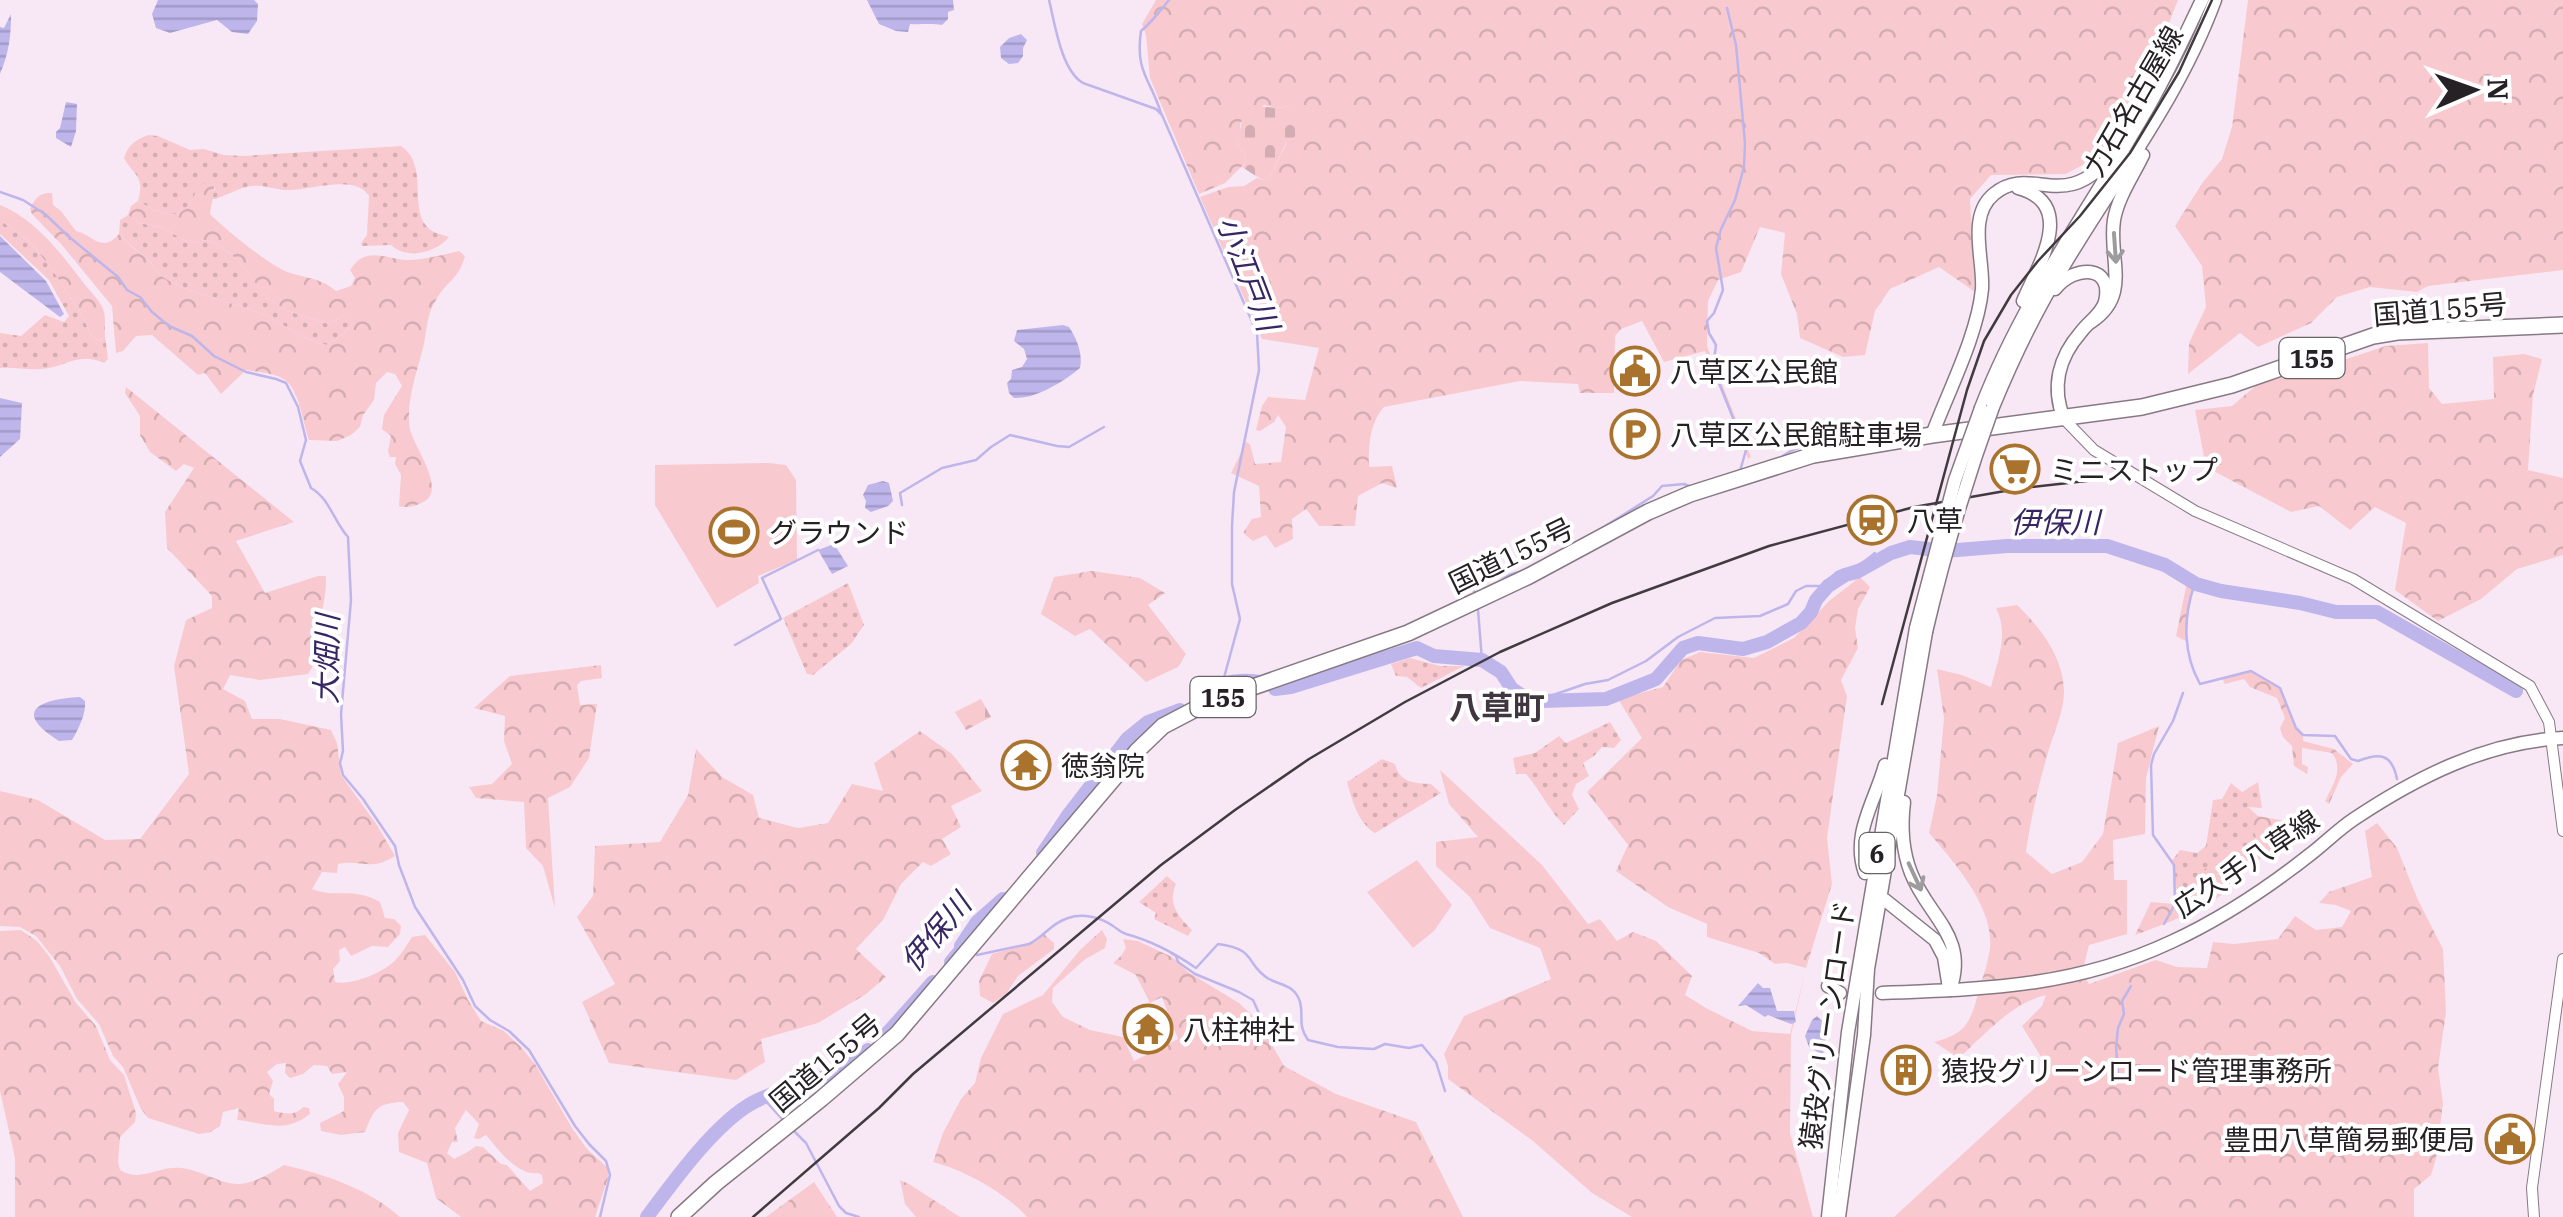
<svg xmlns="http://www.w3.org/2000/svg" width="2563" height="1217" font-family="'IBM Plex Serif','Noto Sans JP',serif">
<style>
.grass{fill:url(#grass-dots)}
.forest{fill:url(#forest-crowns);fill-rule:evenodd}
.cemetery{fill:url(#cemetery-stones)}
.pitch{fill:#f8cacf}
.water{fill:url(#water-rules)}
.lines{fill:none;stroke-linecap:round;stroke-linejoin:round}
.stream{stroke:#beb5eb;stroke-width:2.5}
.river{stroke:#beb5eb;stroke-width:14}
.minor-casing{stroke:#877984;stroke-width:12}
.major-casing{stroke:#877984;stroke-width:15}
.highway-casing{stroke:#877984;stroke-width:18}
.minor{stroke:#fff;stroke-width:10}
.major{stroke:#fff;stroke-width:12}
.highway{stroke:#fff;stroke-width:15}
.tram{stroke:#413b40;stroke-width:2.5}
.rail{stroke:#413b40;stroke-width:2.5}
.major-bridge-casing{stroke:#877984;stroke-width:15;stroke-linecap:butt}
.major-bridge{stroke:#fff;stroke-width:12}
.oneway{stroke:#9d9b9d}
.labels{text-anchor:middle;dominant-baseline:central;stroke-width:8;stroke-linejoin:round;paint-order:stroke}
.shield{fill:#fff;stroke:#676466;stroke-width:2.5}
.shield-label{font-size:25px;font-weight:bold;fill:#262125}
.street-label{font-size:28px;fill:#262125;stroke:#fff}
.poi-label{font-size:28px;fill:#262125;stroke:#fff;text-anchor:start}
.water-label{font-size:30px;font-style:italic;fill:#372564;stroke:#fff}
.quarter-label{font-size:32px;font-weight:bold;fill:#41353f;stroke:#fff}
</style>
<defs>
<pattern id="grass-dots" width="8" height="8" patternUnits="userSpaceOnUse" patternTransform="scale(2.5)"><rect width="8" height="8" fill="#f8cacf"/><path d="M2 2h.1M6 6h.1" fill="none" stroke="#d4adb2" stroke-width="1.8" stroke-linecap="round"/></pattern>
<pattern id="forest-crowns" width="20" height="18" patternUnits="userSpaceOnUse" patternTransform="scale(2.5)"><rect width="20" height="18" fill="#f8cacf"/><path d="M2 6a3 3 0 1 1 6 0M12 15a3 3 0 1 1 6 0" fill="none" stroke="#d4adb2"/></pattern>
<pattern id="cemetery-stones" width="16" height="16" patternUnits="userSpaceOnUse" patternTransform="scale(2.5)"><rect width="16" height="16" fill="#f8cacf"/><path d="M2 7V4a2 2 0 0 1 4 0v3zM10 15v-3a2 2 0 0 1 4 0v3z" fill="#d4adb2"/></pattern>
<pattern id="water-rules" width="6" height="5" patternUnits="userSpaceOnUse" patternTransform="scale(2.5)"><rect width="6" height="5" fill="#beb5eb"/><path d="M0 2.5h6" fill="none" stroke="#a39bc9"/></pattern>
</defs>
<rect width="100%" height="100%" fill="#f8e8f5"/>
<g class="grass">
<path d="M 148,135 L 158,136 L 190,150 L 204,149 L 224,155 L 244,156 L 401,146 C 432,167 404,215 434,232 C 438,234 444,235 449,237 C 436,253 407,260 391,245 L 362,246 L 361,243 L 367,235 L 369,196 C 355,173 309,191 286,190 C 272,189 260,183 246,187 C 236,190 226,195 216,199 L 211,199 L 215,188 L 200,185 C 196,192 192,202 186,208 C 173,222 151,209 138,201 C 145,175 135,178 124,158 C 128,144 136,140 148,135 Z"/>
<path d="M 128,215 L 140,223 L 163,228 L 190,243 L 206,240 L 216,244 L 236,258 L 267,298 L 288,311 L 329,324 L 342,316 L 353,314 L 352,325 L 342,335 L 327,345 C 300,340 282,321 257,312 C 229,301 188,294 163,277 C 157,272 154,265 148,260 C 138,251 129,244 119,234 L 120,220 Z"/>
<path d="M 0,220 L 29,241 L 52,269 L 83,317 L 92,337 L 100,341 L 105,336 L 108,359 L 104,363 C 78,351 65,368 41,369 C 27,370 14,367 0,368 L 0,333 L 21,336 L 45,315 L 64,322 L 69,316 L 49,280 L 0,234 Z"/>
<path d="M 848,583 L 864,625 L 851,644 L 813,675 L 807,674 L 783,618 Z"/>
<path d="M 1410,658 L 1440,666 L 1464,666 L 1421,688 L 1407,677 L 1396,676 L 1391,664 Z"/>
<path d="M 1610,722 L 1621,740 L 1614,748 L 1602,747 L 1594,756 L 1583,763 L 1589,776 L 1576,784 L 1572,795 L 1579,809 L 1564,825 C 1548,809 1541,791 1526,774 L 1516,774 L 1513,758 L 1535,753 L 1559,736 L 1566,743 Z"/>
<path d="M 1382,759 L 1395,764 C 1400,783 1414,783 1431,784 L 1441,793 L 1375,833 C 1358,823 1352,800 1347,782 Z"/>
<path d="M 2258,782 L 2262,808 L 2247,807 L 2259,841 L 2247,846 L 2224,851 L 2220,865 L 2190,896 L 2176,888 L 2172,861 L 2180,850 L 2197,853 L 2206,846 L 2213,800 L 2222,799 L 2231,783 L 2242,792 Z"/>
<path d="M 1167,876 L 1176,884 C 1167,904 1179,917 1192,930 L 1188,936 L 1154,919 L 1156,913 L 1139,902 Z"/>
</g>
<g class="forest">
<path d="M 1156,0 L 2178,0 L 2160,46 L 2127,110 L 2097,157 L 2066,174 L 1991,175 L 1970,199 L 1975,292 L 1939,267 L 1890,289 L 1875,311 L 1865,355 L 1843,357 L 1800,338 L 1797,314 L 1781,274 L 1785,233 L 1760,227 L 1741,272 L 1718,280 L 1708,301 L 1707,346 L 1751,457 L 1748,459 L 1705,351 L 1664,362 L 1642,321 L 1621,329 L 1615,336 L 1614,393 L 1580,393 L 1578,384 L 1520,381 L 1384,407 C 1370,422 1368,447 1369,467 L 1392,466 L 1397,488 L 1382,483 L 1358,496 L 1355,526 L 1319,526 L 1306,509 L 1292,519 L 1293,539 L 1275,548 L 1266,535 L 1253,541 L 1243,533 L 1252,519 L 1261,517 L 1259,486 L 1231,473 L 1246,442 L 1250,444 L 1255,464 L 1281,462 L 1286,427 L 1278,415 L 1274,422 L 1260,431 L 1256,430 L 1262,406 L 1268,397 L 1305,400 L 1319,348 L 1262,339 L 1200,197 L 1228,187 L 1244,186 L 1257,178 L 1262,180 L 1270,177 L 1287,142 L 1294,138 L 1291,106 L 1276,108 L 1264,105 L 1240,123 L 1240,134 L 1237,144 L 1244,153 L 1246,162 L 1225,183 L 1199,194 L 1150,78 L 1146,35 L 1142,24 Z"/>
<path d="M 2248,0 L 2563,0 L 2563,270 L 2428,286 L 2417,292 L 2370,287 L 2337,297 L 2311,323 L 2258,347 L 2240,333 L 2188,374 L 2189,343 L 2206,307 L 2202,266 L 2175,226 L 2203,182 L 2222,159 L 2232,127 Z"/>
<path d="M 213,182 C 216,191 211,204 210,214 C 226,230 263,260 283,270 C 300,278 321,277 336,291 L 351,286 L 355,278 L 350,270 C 366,244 386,260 410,260 C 427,259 443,255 459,251 L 465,256 C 458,281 447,280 436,300 C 427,314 427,328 424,344 C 418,369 408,394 409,420 C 409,425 410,431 412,435 C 417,451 448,493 421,503 C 413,507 408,508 399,506 L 401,475 L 395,464 L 396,457 L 390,457 L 388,451 L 391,436 L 382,429 L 384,415 L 402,386 L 395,374 L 387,372 L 376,383 L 374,400 L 363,415 L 360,427 L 351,435 L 337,441 L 309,440 C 303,424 300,391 285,380 C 276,373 258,372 246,370 L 221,394 L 205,373 L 198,375 L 152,335 L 136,336 L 123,351 L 116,353 L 112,306 L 61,244 L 32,214 L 30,209 C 34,199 40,192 52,193 L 53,205 L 61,211 L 76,231 C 94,235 101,254 119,234 C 128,244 138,251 148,260 C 154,265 157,272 163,277 C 188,294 229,301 257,312 C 282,321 300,340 327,345 L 342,335 L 352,325 L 352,315 L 342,316 L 329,324 L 288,311 L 267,298 L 236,258 L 216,244 L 206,240 L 190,243 L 163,228 L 140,223 L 128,215 L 131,206 L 138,201 C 151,209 173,222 186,208 C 192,202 196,191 200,184 Z"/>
<path d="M 0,205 C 36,219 63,256 86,286 C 92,293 102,303 104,312 C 106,319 104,329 105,336 L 100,341 L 92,337 L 83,317 L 52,269 L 29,241 L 0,220 Z"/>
<path d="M 2428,343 L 2429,388 L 2442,404 L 2494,399 L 2493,357 L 2524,354 L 2542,359 L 2533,395 L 2528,470 L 2563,478 L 2563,555 L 2517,569 L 2481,599 L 2438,621 L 2395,590 L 2406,523 L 2375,507 L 2350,530 L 2319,506 L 2291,512 L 2206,467 L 2195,410 L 2232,406 L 2260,382 L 2304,373 L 2386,346 Z"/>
<path d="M 126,387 L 294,522 L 236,541 L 265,593 L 318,576 L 326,576 C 327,599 319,619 316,642 C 314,656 317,662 308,674 L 260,680 L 230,675 L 223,689 L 245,701 L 252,719 L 280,719 L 331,730 L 337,743 L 341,775 L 377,825 L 395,856 C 370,872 362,859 338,864 L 337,873 L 322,872 L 312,889 C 337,899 352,886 380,902 L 385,918 L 394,919 L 401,926 L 400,934 L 388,947 L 372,946 L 351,956 L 345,947 L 339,950 L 340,961 L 333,969 L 335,982 C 349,986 379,974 391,964 C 400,957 406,946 412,937 L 425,935 L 455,972 L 468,1000 L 481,1021 L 504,1031 L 521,1047 L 535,1064 L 572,1128 L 587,1149 L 608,1168 L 608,1178 L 595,1217 L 461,1217 L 436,1198 L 427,1163 L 399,1152 L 398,1133 L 409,1110 L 403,1102 C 377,1103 374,1109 365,1132 L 341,1135 L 321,1131 L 320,1123 L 344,1111 L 344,1097 L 338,1084 L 347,1072 L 332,1074 L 327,1066 L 314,1065 L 303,1074 L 290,1078 L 285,1073 L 286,1063 L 277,1064 L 267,1072 L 273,1081 L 269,1094 L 274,1099 L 274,1111 C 285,1114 295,1116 303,1107 L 309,1108 L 310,1114 C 284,1134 266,1123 237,1120 L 239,1108 L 223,1112 L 220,1126 L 211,1132 L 199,1134 L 148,1118 L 141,1109 L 123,1067 L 113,1056 L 99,1024 L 77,999 L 60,966 L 36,936 L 20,927 L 0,926 L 0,791 L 38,800 L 105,840 L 140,839 L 189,774 L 174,666 L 186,620 L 212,608 L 212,596 L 167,548 L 165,512 L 194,468 L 184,464 L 176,471 L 150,452 L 140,435 L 140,416 L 125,393 ZM 466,1110 L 479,1124 L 474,1138 L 479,1139 L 486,1135 C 498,1149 517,1176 538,1173 L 542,1175 L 543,1183 L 530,1191 L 507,1165 L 501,1164 L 483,1147 L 476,1146 C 469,1152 461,1155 454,1159 L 447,1153 L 452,1142 L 458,1142 L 455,1128 Z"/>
<path d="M 1092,571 L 1140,578 L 1165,593 L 1148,605 L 1186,654 L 1178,667 L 1146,682 L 1090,629 L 1075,636 L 1041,614 L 1054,577 Z"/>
<path d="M 1860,577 L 1870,587 L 1858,609 L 1855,628 L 1858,648 L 1841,680 L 1847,696 L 1827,838 L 1832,884 L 1806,968 L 1791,1035 L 1790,1133 L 1813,1217 L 1632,1217 L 1592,1193 L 1533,1141 L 1448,1079 L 1448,1066 L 1444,1054 L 1464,1016 L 1551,979 L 1540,948 L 1490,928 L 1470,897 L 1436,866 L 1436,842 L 1478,837 L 1449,804 L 1440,770 L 1542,865 L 1588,924 L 1600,919 L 1617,941 L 1633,932 L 1656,941 L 1692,976 L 1685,995 L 1706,1008 L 1752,1031 L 1790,1034 L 1806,968 L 1787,963 L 1775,964 L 1759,953 L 1707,937 L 1707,924 L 1668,907 L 1616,871 L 1628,845 L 1587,792 L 1642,738 L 1618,699 L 1663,687 L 1681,660 L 1700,652 L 1754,658 L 1794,638 L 1829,601 Z"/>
<path d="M 2187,582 L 2194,586 L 2186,620 L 2186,641 L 2176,636 Z"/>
<path d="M 2017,605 C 2041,628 2064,658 2064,692 C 2064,712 2053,734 2048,753 C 2038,786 2031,818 2026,852 L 2052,874 L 2082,862 L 2103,834 L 2118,743 L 2159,726 L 2146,778 L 2145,834 L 2113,840 L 2114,880 L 2127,880 L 2127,934 L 2089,945 L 2082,973 L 2089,984 L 2156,960 L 2177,967 L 2207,968 L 2213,942 L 2234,944 L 2278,939 L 2295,916 L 2316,930 L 2342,927 L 2351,911 L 2336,905 L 2319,903 L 2329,892 L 2372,877 L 2365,831 L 2377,823 L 2397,848 L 2418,900 L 2443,949 L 2446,1012 L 2438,1068 L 2443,1103 L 2436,1159 L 2431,1175 L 2414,1189 L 2414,1217 L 1894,1217 L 2051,1073 L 2022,1026 L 2042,1006 L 2046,995 C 2012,1003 1984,1035 1959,1058 L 1934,1042 C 1965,1034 1970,1024 1978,994 C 1982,979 1988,964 1990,948 C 1994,907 1954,862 1929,833 L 1937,796 L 1944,718 L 1937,669 L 1962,675 L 1991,687 C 1998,659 2009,634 1996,608 Z"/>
<path d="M 601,665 L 602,678 L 581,681 L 577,685 L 580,705 L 597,704 L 589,758 L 570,787 L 548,798 L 555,908 L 543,866 L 526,848 L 524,802 L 476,798 L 469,787 L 492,784 L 512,764 L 504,741 L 505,716 L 474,708 L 510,676 Z"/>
<path d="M 2251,671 L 2280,688 L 2296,728 L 2303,735 L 2303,741 L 2334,749 L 2353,764 L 2341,777 L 2329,804 L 2325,801 C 2333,785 2344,769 2332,753 L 2302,748 L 2302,764 L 2308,767 L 2307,774 L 2294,766 L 2292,746 L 2283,737 L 2280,728 L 2285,718 L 2277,698 L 2250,687 L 2244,679 L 2225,684 L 2222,678 Z"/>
<path d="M 920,731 L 952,754 L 982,791 L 951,806 L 961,827 L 942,839 L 951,854 L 931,866 L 923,862 L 901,884 L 883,920 L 856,949 L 886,977 L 866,994 L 818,1023 L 761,1039 L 765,1062 L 736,1080 L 609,1063 L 582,1002 L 615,984 L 577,917 L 593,896 L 595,846 L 660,842 L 688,795 L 696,749 L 722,777 L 753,795 L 759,818 L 798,828 L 828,823 L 852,784 L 883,791 L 874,763 Z"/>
<path d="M 2247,806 L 2258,816 L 2291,822 L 2309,833 C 2291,845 2271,851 2254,863 C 2245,869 2241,879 2233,886 C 2209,908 2165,924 2135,935 L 2151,902 L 2174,904 L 2176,889 L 2190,896 C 2196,878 2199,867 2219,864 L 2224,851 L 2247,846 L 2258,841 L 2251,826 Z"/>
<path d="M 21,930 L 37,941 L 49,956 L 76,1003 L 96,1026 L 110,1060 L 124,1075 L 136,1113 L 135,1122 L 120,1137 L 118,1162 L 120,1170 C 140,1183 158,1166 180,1168 C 200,1169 221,1185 240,1184 C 255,1183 271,1173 284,1165 C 324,1174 369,1189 400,1217 L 15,1217 L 15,1158 L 0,1091 L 0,931 Z"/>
<path d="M 1102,930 L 1107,939 L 1105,948 L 1084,960 L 1053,988 L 1052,1002 L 1063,1017 L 1090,1030 L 1123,1037 L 1134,1061 L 1178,1039 L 1162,997 L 1150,1003 L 1136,975 L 1113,963 L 1121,956 L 1126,948 L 1123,939 L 1138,941 L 1172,957 L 1188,972 L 1239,1003 L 1259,1022 L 1284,1066 L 1336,1094 L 1416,1122 L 1463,1217 L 1027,1217 C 1006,1193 964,1170 933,1162 L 943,1133 L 961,1099 L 975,1083 L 981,1058 L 1003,1014 L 1043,995 L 1080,950 Z"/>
<path d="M 1044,934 L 1054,943 L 1054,949 L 1018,976 L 1006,994 L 993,1003 L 980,996 L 979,981 L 992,954 L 1036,942 Z"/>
<path d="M 900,1180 L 909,1184 L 960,1217 L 916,1217 L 905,1204 Z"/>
<path d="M 814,1182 L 837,1217 L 766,1217 Z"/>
</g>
<g class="cemetery">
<path d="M 1248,105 L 1276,108 L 1291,106 L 1297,112 L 1298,129 L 1294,138 L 1286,143 L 1270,177 L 1262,180 L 1242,167 L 1246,162 L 1244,153 L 1237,144 C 1242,130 1239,119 1248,105 Z"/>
<path d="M 981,699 L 991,717 L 966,730 L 955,712 Z"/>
</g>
<g class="pitch">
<path d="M 769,463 L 786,465 L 796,480 L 797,560 L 758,576 L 759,583 L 717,608 L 655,505 L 655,465 Z"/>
<path d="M 1417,860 L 1452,905 L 1434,931 L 1413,948 L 1367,892 Z"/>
</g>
<g class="water">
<path d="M 158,0 L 254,0 L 258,4 L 257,21 L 248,34 L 232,32 L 217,20 L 170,33 L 156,28 L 152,14 Z"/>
<path d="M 867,0 L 953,0 L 954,10 L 948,12 L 948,19 L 942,25 C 930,23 921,25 910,24 L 908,32 L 896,31 L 879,24 Z"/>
<path d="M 11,14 C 11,36 9,53 0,74 L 0,27 L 4,28 Z"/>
<path d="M 1021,34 L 1027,40 L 1023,48 L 1023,56 L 1018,63 L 1009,64 L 1001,58 L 1000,47 L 1009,38 Z"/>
<path d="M 66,102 L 77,104 L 76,131 L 71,147 L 56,138 L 56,132 L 60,128 Z"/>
<path d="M 0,236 L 46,281 L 64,314 L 60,317 L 0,272 Z"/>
<path d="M 1063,325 L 1069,327 C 1077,339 1083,354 1080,368 C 1063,382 1036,399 1014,398 L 1009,393 L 1007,383 L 1011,379 L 1012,370 L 1022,367 L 1027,359 L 1024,349 L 1014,341 L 1017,330 Z"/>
<path d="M 0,398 L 22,403 L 20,439 L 0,457 Z"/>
<path d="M 883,481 L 889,483 L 893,501 L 888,506 L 871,512 L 865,508 L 866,501 L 863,495 L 868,485 Z"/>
<path d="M 834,544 L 848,566 L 832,574 L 818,550 Z"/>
<path d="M 80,697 L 85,701 C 86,714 79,728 72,740 L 59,741 C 11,711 40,699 80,697 Z"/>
<path d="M 1758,983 L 1763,988 L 1770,988 L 1777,1011 L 1794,1011 L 1796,1022 L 1791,1024 L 1768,1015 L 1765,1017 L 1746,1005 L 1738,1006 Z"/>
<path d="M 1817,1016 L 1821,1020 L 1828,1020 L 1823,1055 L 1809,1047 L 1805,1036 L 1812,1020 Z"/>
</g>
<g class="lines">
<g class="stream">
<path d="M 1049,0 C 1055,24 1061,70 1083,83 L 1156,109 L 1162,115 L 1257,333 L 1259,370 L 1234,492 L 1232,526 L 1232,584 L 1240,619 L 1222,685"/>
<path d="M 1727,8 L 1736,45 L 1745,143 L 1744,167 L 1735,200 L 1721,229 L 1716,248 L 1723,290 L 1714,313 L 1707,321 L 1709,333 L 1716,345 L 1713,368 L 1746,450 L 1740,471"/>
<path d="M 1161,113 C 1150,78 1135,72 1141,31 C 1152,22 1160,11 1169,0"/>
<path d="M 0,192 L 23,200 L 45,214 L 68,236 L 118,277 L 127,290 L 140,297 L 152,312 L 169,326 L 192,336 L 214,356 L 246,372 L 276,379 L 286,383 L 298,407 L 306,440 L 300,461 L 311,488 C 330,499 334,522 348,537 L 351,600 L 341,714 L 343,751 L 340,763 L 343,775 L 363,799 L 395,846 L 399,865 L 415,907 L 463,980 L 475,1006 L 490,1020 L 509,1031 L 529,1050 L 575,1126 L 589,1144 L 606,1161 L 610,1175 L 600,1217"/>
<path d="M 1780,458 C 1790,451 1801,444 1813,447"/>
<path d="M 902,505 L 900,493 L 942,468 L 976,460 L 991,447 L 1010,435 L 1057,446 L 1069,447 L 1104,427"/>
<path d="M 1596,532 L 1653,496 L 1662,486 L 1684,484 L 1692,487"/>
<path d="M 2193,580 L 2194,586 C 2183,618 2183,654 2200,684 L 2251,671 L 2280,688 L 2296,728 L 2303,735 L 2335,736 L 2351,759 L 2358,761 C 2380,752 2392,754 2397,779"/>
<path d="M 1475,594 L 1472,585 L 1523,571"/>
<path d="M 1478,610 L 1482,660"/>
<path d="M 735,645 L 781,619 L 762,578 L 818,550"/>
<path d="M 1553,695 L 1585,684 L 1608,680 L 1646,661 L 1678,637 L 1715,618 L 1760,616 L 1788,604 L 1796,591 L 1806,586 L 1821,586 L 1837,572 L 1861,564 L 1875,553"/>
<path d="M 2164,924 L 2175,904 L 2174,865 L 2153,835 L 2151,765 L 2154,754 L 2173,721 L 2183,693"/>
<path d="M 1171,953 L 1176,956 L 1178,962 L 1195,974 L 1239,992 L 1253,1000 L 1262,1020 L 1278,1032"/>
<path d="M 977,955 L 1029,944 C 1044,937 1051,923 1068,918 C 1083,913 1100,917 1113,926 C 1118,929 1120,932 1126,934 C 1152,941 1173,952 1196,968 L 1218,944 C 1258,949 1245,965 1269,979 C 1282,986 1295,985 1300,1002 C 1304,1017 1297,1024 1308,1040 L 1338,1047 L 1374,1049 L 1385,1044 L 1409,1048 L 1422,1045 L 1436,1062 L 1445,1091"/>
<path d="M 2118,1073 L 2116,1047 L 2118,1028 L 2124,1014 L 2122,1001 L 2131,986"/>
<path d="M 763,1098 L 782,1119"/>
<path d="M 794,1131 L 806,1143 L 839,1206 L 846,1213 L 859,1217"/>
</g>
<g class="river">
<path d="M 1275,689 L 1291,687 L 1417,648 L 1434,656 L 1482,660 L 1501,672 L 1512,689 L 1526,698 L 1542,701 L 1606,699 L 1656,679 L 1683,648 L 1698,643 L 1743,649 L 1767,642 L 1801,623 L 1811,612 L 1816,600 L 1828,586 L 1845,575 L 1857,572 L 1891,553 L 1910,547 L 1945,551 L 2007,546 L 2107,546 L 2165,565 L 2196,584 L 2221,591 L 2300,603 L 2336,612 L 2377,612 L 2516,691"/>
<path d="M 1200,701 C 1210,696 1215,689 1222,685 C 1232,680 1248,680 1259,682"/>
<path d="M 1043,853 L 1069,814 L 1127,739 L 1148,722 L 1180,710"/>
<path d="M 951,962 L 961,950 L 961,946 L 977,922 L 1003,899"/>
<path d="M 884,1037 L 933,982"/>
<path d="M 647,1217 C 673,1182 716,1122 754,1102 C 782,1087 815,1084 842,1069 C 851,1064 860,1057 868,1050"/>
</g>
<g class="minor-casing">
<g id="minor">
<path d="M 2064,419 L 2094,450 L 2195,511 L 2353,579 L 2530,686 L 2549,722 L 2563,831"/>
<path d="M 2534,1217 L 2532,1188 L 2563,959"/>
</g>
</g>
<g class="major-casing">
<g id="major">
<path d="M 2018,188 C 2078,204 2038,266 2023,301"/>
<path d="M 2055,289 C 2075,264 2114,265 2105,302 C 2101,315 2089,321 2081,332 C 2059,357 2051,387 2064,419"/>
<path d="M 2091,322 C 2132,295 2108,259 2114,220 C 2118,197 2133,176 2143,155"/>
<path d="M 1993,407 C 2014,356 2037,308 2066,262 C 2118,175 2180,96 2215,0"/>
<path d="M 1981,408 C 2022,301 2089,209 2146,111 C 2167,75 2184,37 2202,0"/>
<path d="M 1932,435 C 1948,392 1978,334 1982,289 C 1984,259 1967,216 1994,194 C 2031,163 2065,215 2111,155"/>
<path d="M 1904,802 C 1901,826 1902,850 1911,873 C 1928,917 1969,936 1950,990"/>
<path d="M 1865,873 C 1851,834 1875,802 1885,765"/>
<path d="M 1885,900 L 1935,940 L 1944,957 L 1949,988"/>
<path d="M 1828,986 L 1840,993"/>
<path d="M 1882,993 C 1986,989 2075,987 2171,942 C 2221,919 2269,887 2312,853 C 2326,842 2339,829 2354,819 C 2417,777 2486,742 2563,738"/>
<path d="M 1828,1217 L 1848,1032 L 1916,628"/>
<path d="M 1839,1217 L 1864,1035 L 1868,969 L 1926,632"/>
</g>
</g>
<g class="highway-casing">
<path id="highway" d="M 679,1217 L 716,1183 L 821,1099 L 897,1034 L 1137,751 L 1163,726 L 1207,703 L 1408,633 L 1529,576 L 1648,512 L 1690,494 L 1813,455 L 1932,435 L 2142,407 L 2232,385 L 2373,336 L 2397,332 L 2563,325"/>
</g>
<use href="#minor" class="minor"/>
<use href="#major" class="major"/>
<use href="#highway" class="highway"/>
<path class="tram" d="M 1882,704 L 1967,390 L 1984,341 L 2011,295 L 2038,261 L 2080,216 L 2130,153 L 2179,72 L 2212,0"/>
<path class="rail" d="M 753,1217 L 879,1108 L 913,1074 L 1161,865 L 1235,810 L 1309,759 L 1405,702 L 1500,652 L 1612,603 L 1769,546 L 1914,507 L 2022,488 L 2095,480"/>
<g class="major-bridge-casing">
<g id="major-bridge">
<path d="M 1916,628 L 1955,480 L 1981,408"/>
<path d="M 1926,632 C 1944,555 1966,481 1993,407"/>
</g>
</g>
<use href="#major-bridge" class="major-bridge"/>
</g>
<defs><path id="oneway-shaft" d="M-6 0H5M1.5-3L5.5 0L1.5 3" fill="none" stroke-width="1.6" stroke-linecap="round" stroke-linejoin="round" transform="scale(2.5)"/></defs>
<g class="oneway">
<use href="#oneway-shaft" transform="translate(2115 248) rotate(86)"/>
<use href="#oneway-shaft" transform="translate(1915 877) rotate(65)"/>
</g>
<defs>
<g id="civic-ring" transform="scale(2.5)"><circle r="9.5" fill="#fff" stroke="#a9732e" stroke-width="1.5"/><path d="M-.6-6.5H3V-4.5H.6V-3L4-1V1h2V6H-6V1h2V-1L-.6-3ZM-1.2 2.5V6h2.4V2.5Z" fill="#a9732e"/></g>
<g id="parking-ring" transform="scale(2.5)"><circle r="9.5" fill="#fff" stroke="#a9732e" stroke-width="1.5"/><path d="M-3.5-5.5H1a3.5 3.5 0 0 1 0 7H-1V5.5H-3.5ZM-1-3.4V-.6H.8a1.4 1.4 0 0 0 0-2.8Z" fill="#a9732e"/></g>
<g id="supermarket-ring" transform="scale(2.5)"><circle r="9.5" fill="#fff" stroke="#a9732e" stroke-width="1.5"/><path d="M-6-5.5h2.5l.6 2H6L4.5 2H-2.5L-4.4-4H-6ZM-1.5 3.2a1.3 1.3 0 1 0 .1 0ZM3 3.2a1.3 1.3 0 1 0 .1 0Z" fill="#a9732e"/></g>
<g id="station-ring" transform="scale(2.5)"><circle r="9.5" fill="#fff" stroke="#a9732e" stroke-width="1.5"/><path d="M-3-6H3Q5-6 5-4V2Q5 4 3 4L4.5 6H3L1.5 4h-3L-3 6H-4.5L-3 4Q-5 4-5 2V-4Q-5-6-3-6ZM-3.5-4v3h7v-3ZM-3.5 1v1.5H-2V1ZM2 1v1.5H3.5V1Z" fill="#a9732e"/></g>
<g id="stadium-ring" transform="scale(2.5)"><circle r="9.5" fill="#fff" stroke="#a9732e" stroke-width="1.5"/><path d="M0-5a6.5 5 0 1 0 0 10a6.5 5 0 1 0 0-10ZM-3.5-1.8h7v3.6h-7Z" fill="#a9732e"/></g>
<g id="temple-ring" transform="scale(2.5)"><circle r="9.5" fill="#fff" stroke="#a9732e" stroke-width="1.5"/><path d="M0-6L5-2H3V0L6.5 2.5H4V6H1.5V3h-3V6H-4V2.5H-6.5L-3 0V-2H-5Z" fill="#a9732e"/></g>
<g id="building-ring" transform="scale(2.5)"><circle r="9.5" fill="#fff" stroke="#a9732e" stroke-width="1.5"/><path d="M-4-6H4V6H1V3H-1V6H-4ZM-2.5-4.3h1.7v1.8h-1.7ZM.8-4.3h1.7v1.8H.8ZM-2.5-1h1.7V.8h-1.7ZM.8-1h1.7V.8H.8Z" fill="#a9732e"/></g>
</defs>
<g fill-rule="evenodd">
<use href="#civic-ring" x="1635" y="371"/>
<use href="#parking-ring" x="1635" y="434"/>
<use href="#supermarket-ring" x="2015" y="469"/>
<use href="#station-ring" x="1872" y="520"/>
<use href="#stadium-ring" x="734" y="532"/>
<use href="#temple-ring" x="1026" y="765"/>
<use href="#temple-ring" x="1148" y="1029"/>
<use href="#building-ring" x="1906" y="1070"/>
<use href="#civic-ring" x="2510" y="1139"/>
</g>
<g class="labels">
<g class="shield">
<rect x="2279.5" y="338" width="65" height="40" rx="8"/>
<rect x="1190.5" y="677" width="65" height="40" rx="8"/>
<rect x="1859.5" y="833" width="35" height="40" rx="8"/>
</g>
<g class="shield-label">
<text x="2312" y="358">155</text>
<text x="1223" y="697">155</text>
<text x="1877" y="853">6</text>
</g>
<g class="street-label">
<text transform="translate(2133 101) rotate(-60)">力石名古屋線</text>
<text transform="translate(2440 309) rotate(-5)">国道155号</text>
<text transform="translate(1511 555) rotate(-26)">国道155号</text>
<text transform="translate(2246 863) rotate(-34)">広久手八草線</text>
<text transform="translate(1827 1025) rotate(-82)">猿投グリーンロード</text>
<text transform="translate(825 1062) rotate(-40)">国道155号</text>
</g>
<g class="poi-label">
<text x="1670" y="371">八草区公民館</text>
<text x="1670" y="434">八草区公民館駐車場</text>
<text x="2050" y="469">ミニストップ</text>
<text x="1907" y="520">八草</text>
<text x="769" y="532">グラウンド</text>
<text x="1061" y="765">徳翁院</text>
<text x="1183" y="1029">八柱神社</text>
<text x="1941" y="1070">猿投グリーンロード管理事務所</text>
<text x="2475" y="1139" text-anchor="end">豊田八草簡易郵便局</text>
</g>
<g class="water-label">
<text transform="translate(1249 273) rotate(69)">小江戸川</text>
<text x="2055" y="521">伊保川</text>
<text transform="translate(326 659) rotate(-89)">大畑川</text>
<text transform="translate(935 932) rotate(-50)">伊保川</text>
</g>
<g class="quarter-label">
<text x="1497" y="707">八草町</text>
</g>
</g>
<g transform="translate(2473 90) rotate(88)" stroke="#ffffff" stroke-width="8" paint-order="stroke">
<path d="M0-8L18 38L0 25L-18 38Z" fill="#262125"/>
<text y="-15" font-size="28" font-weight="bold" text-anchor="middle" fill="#262125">N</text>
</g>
</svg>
